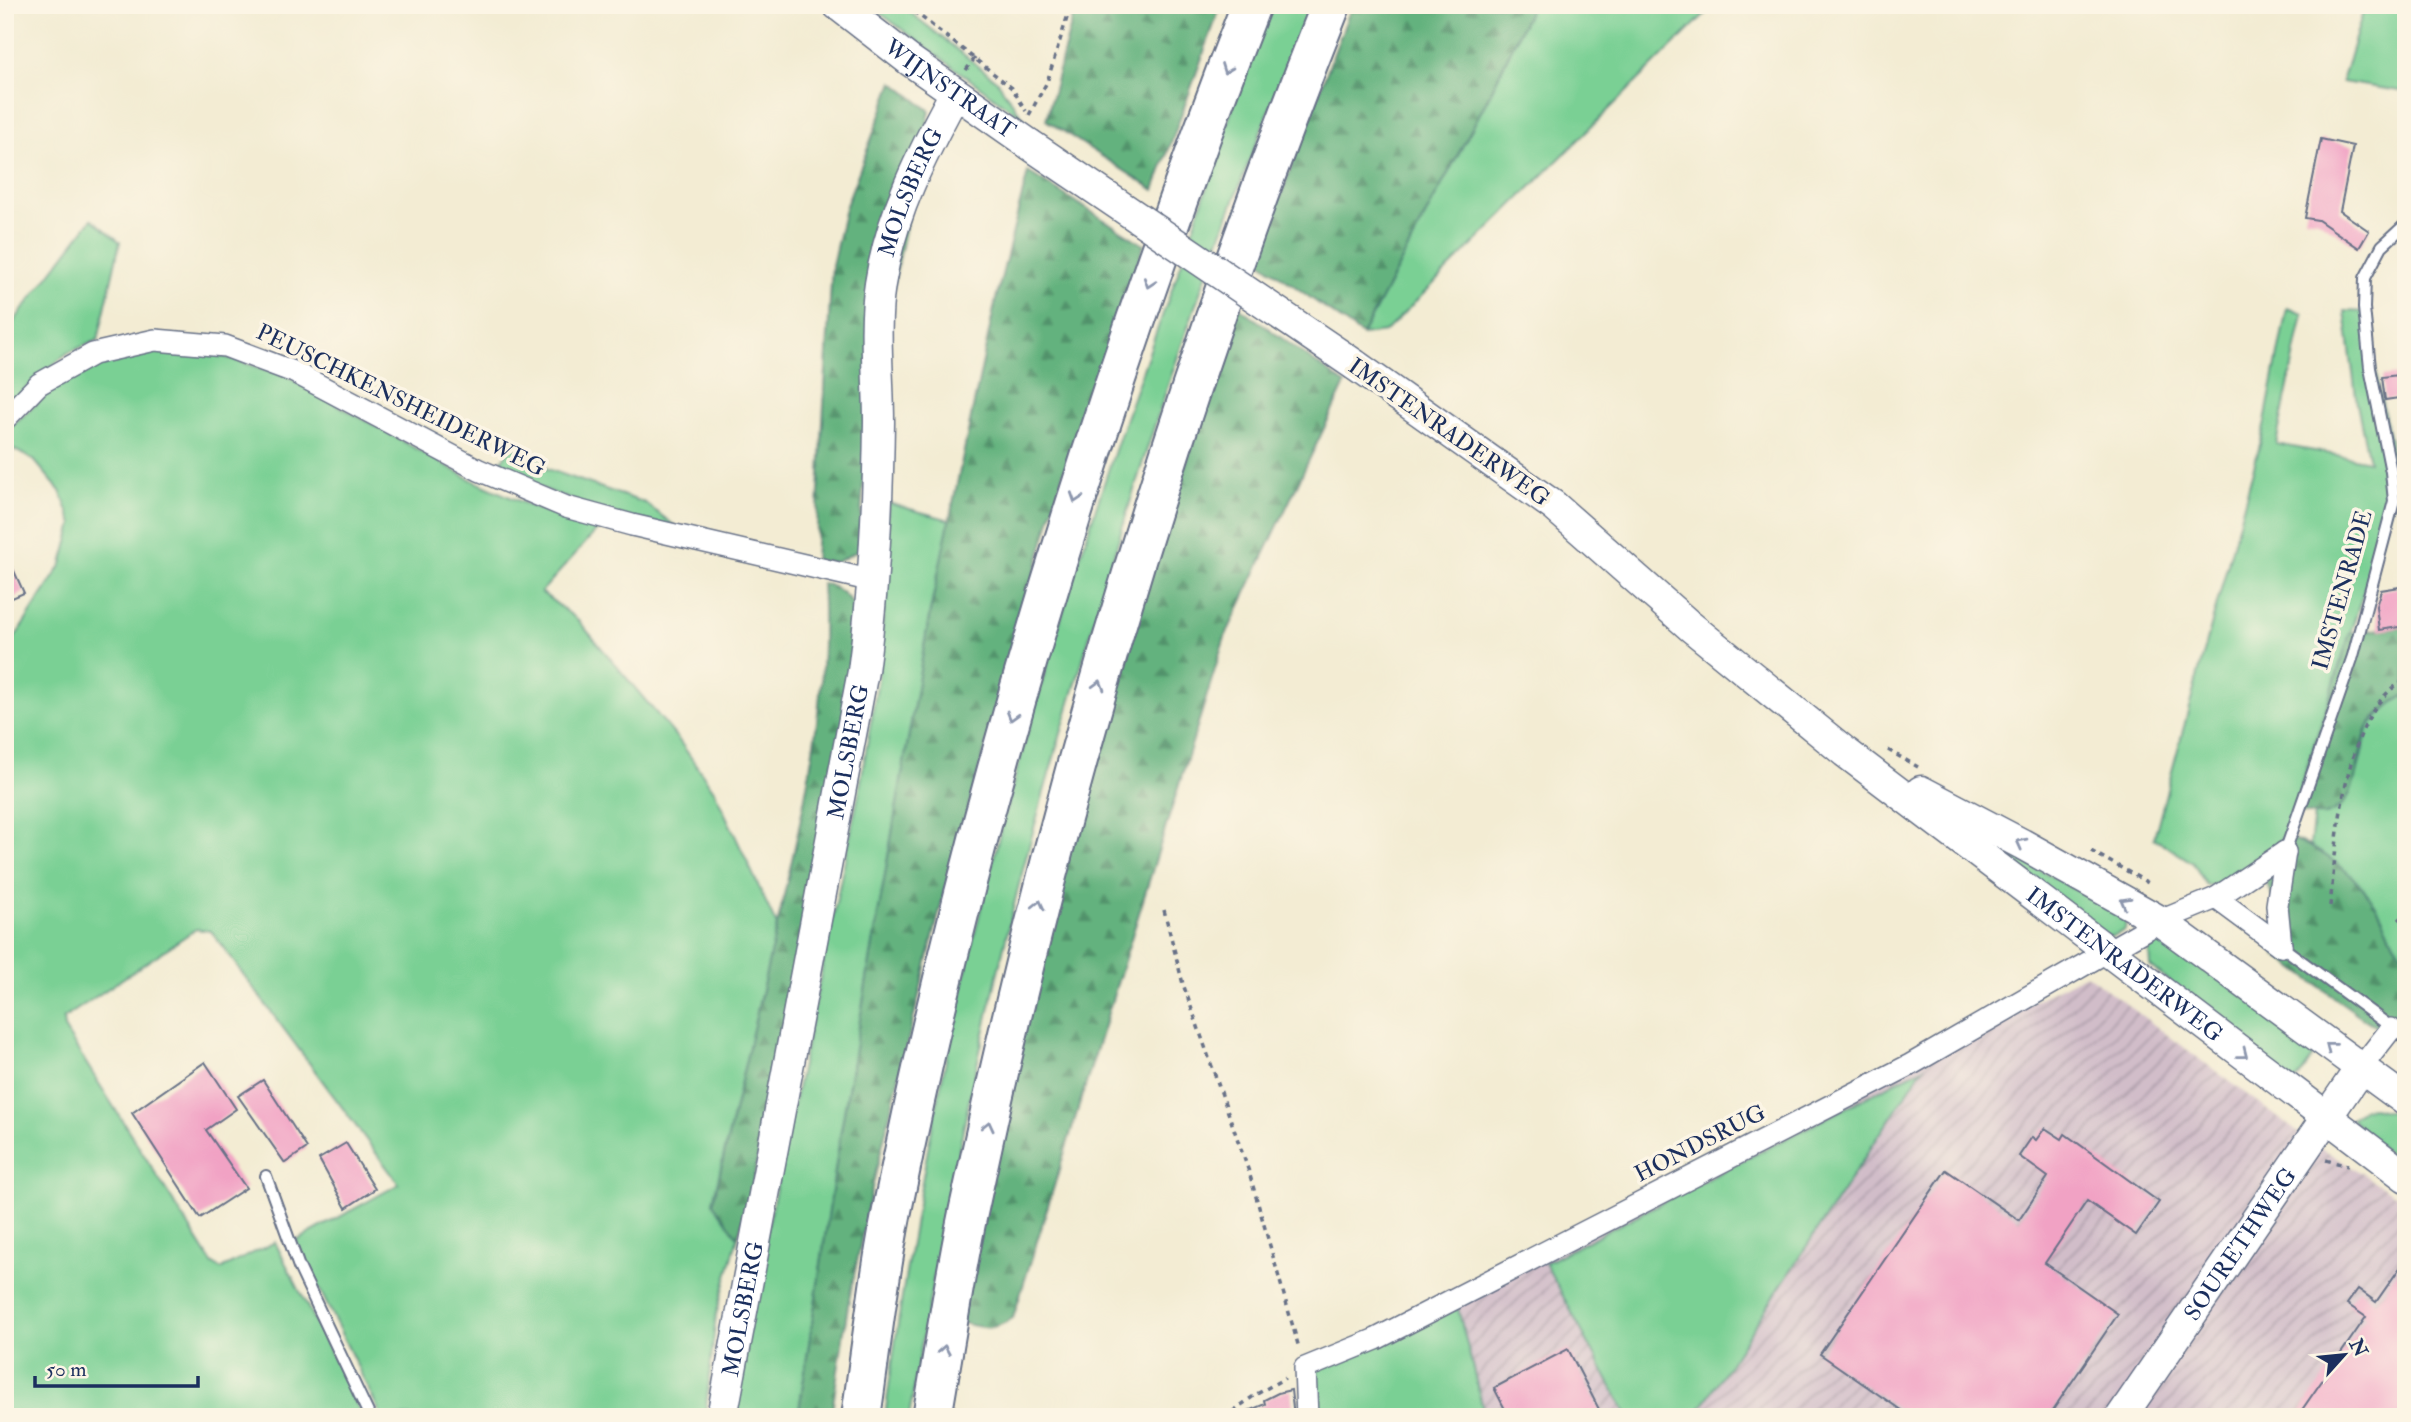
<svg xmlns="http://www.w3.org/2000/svg" width="2411" height="1422" font-family="'IM FELL Double Pica',serif">
<style>
.industrial{fill:url(#industrial-furrows)}
.green{fill:#7ad094;stroke:#4a8079;stroke-width:2}
.forest{fill:url(#forest-firs);stroke:#3f706e;stroke-width:2}
.building{fill:#f1a2c4}
.lines{fill:none;stroke-linecap:round;stroke-linejoin:round}
.lane-casing{stroke:#677187;stroke-width:14}
.street-casing{stroke:#677187;stroke-width:24}
.secondary-casing{stroke:#677187;stroke-width:33}
.highway-casing{stroke:#677187;stroke-width:42}
.path{stroke:#677187;stroke-width:3.5;stroke-dasharray:5 5;stroke-linecap:butt}
.lane{stroke:#fff;stroke-width:10}
.street{stroke:#fff;stroke-width:21}
.secondary{stroke:#fff;stroke-width:30}
.highway{stroke:#fff;stroke-width:38}
.secondary-bridge-casing{stroke:#677187;stroke-width:33;stroke-linecap:butt}
.secondary-bridge{stroke:#fff;stroke-width:30}
.oneway{stroke:#8d97ae}
.labels{text-anchor:middle;dominant-baseline:central;stroke-width:7;stroke-linejoin:round;paint-order:stroke}
.street-label{font-size:23px;fill:#1b2f5e;stroke:#fcf5e5}
</style>
<defs>
<pattern id="industrial-furrows" width="10" height="10" patternUnits="userSpaceOnUse" patternTransform="scale(1.75)"><rect width="10" height="10" fill="#d1bdc9"/><path d="M-1 1l2-2M0 10L10 0M9 11l2-2" fill="none" stroke="#a99aa6"/></pattern>
<pattern id="forest-firs" width="22" height="20" patternUnits="userSpaceOnUse" patternTransform="scale(1.75)"><rect width="22" height="20" fill="#63b27e"/><path d="M5 1l3.5 6h-7zM16 11l3.5 6h-7z" fill="#51916a"/></pattern>
</defs>
<rect width="100%" height="100%" fill="#fcf5e5"/>
<filter id="ink" filterUnits="userSpaceOnUse"><feTurbulence type="fractalNoise" baseFrequency=".0143" numOctaves="2"/><feDisplacementMap in="SourceGraphic" scale="14" xChannelSelector="R" yChannelSelector="G"/><feConvolveMatrix kernelMatrix="1 2 1 2 8 2 1 2 1" color-interpolation-filters="sRGB"/></filter>
<filter id="wash" filterUnits="userSpaceOnUse"><feTurbulence type="fractalNoise" baseFrequency=".00686" numOctaves="4" result="noise"/><feDisplacementMap in="SourceGraphic" scale="28" xChannelSelector="R" yChannelSelector="G"/><feGaussianBlur stdDeviation="1.57" result="paint"/><feColorMatrix in="noise" values="0 0 0 0 0 0 0 0 0 0 0 0 0 0 0 0 0 1.4 0 .05"/><feComposite in="paint" operator="in"/></filter>
<g filter="url(#wash)">
<rect width="100%" height="100%" fill="#f3ecd3"/>
<path class="industrial" d="M 2086,974 L 2308,1140 L 2406,1201 L 2406,1417 L 1485,1417 L 1455,1296 Z"/>
<g class="green">
<path d="M 869,5 L 899,5 L 911,13 L 996,80 L 1025,120 Z"/>
<path d="M 1271,5 L 1314,5 C 1224,208 1153,419 1091,632 C 1063,727 1034,821 1011,917 C 971,1082 937,1249 909,1417 L 885,1417 C 934,1030 1043,635 1179,270 C 1211,182 1234,91 1271,5 Z"/>
<path d="M 1532,5 L 1714,5 L 1385,332 L 1362,335 L 1488,98 Z"/>
<path d="M 2365,5 L 2406,5 L 2406,92 L 2342,82 Z"/>
<path d="M 92,219 L 120,242 L 98,340 L 67,353 L 5,407 L 5,333 Z"/>
<path d="M 2287,308 L 2303,314 L 2276,444 L 2369,461 L 2357,404 L 2345,311 L 2368,312 L 2372,355 L 2390,440 L 2394,497 L 2285,836 L 2228,882 L 2207,886 L 2193,863 L 2154,838 L 2262,437 Z"/>
<path d="M 191,347 L 284,375 L 474,481 L 535,508 L 598,529 L 541,592 L 578,620 L 678,739 L 715,792 L 777,926 L 713,1202 L 738,1237 L 716,1315 L 705,1417 L 382,1417 L 296,1241 L 399,1184 L 211,931 L 196,929 L 63,1019 L 64,1028 L 212,1263 L 221,1269 L 275,1242 L 363,1417 L 5,1417 L 5,653 L 62,564 L 73,524 L 60,491 L 34,460 L 5,445 L 5,432 L 75,369 L 151,350 Z"/>
<path d="M 512,447 L 538,457 L 547,469 L 645,503 L 679,529 L 601,511 L 494,470 Z"/>
<path d="M 888,503 L 950,520 L 930,612 L 841,1131 L 798,1417 L 728,1417 L 859,793 L 878,679 L 885,597 Z"/>
<path d="M 2406,695 L 2406,955 L 2398,950 L 2377,908 L 2310,845 L 2314,814 L 2324,815 L 2358,770 L 2369,726 L 2395,700 Z"/>
<path d="M 1978,836 L 2126,917 L 2125,930 L 2113,936 L 2105,935 Z"/>
<path d="M 2164,940 L 2319,1049 L 2294,1084 L 2150,966 L 2149,949 Z"/>
<path d="M 1923,1068 L 1695,1417 L 1627,1415 L 1545,1263 Z"/>
<path d="M 2373,1108 L 2406,1116 L 2406,1170 L 2351,1119 L 2363,1109 Z"/>
<path d="M 1455,1296 L 1485,1417 L 1317,1417 L 1310,1371 Z"/>
</g>
<g class="forest">
<path d="M 1076,5 L 1221,5 L 1154,190 L 1046,120 Z"/>
<path d="M 1352,5 L 1532,5 L 1488,98 L 1362,335 L 1257,259 Z"/>
<path d="M 893,82 L 930,111 L 868,408 L 859,550 L 837,562 L 815,561 L 832,266 L 845,208 Z"/>
<path d="M 1028,172 L 1144,245 L 1063,474 L 943,897 L 872,1188 L 848,1305 L 831,1417 L 798,1417 L 841,1131 L 930,612 L 996,299 Z"/>
<path d="M 1236,305 L 1345,384 L 1225,637 L 1013,1318 C 992,1332 982,1328 959,1322 L 1054,880 Z"/>
<path d="M 822,583 C 846,589 853,603 863,624 L 751,1192 L 738,1237 L 713,1203 C 734,1113 755,1023 775,934 C 802,818 830,702 822,583 Z"/>
<path d="M 2406,626 L 2406,695 C 2394,701 2376,714 2369,726 C 2354,753 2363,804 2325,815 C 2317,817 2302,812 2293,811 L 2350,633 Z"/>
<path d="M 2285,836 C 2323,849 2357,874 2378,909 C 2387,924 2391,945 2406,955 L 2406,1049 L 2276,955 L 2287,925 L 2255,860 Z"/>
</g>
<g id="blocks">
<g class="building">
<path d="M 2321,139 L 2353,146 L 2340,211 L 2369,231 L 2359,248 L 2318,220 L 2305,218 Z"/>
<path d="M 2406,374 L 2406,397 L 2385,400 L 2382,377 Z"/>
<path d="M 5,551 L 24,593 L 5,601 Z"/>
<path d="M 2400,587 L 2401,598 L 2406,597 L 2406,626 L 2379,630 L 2376,606 L 2381,590 Z"/>
<path d="M 205,1062 L 236,1109 L 206,1130 L 246,1188 L 200,1218 L 132,1113 Z"/>
<path d="M 263,1080 L 307,1148 L 285,1163 L 238,1096 Z"/>
<path d="M 2045,1128 L 2062,1139 L 2065,1134 L 2159,1202 L 2136,1235 L 2087,1201 L 2045,1263 L 2118,1314 L 2048,1417 L 1911,1417 L 1820,1354 L 1946,1170 L 2019,1220 L 2048,1177 L 2019,1156 L 2032,1137 L 2036,1140 Z"/>
<path d="M 346,1143 L 375,1189 L 346,1208 L 319,1159 Z"/>
<path d="M 2406,1259 L 2406,1417 L 2297,1417 L 2366,1317 L 2347,1304 L 2358,1289 L 2376,1302 Z"/>
<path d="M 1568,1349 L 1603,1417 L 1509,1417 L 1494,1388 Z"/>
<path d="M 1291,1390 L 1294,1417 L 1234,1417 L 1265,1404 L 1264,1400 L 1278,1393 Z"/>
</g>
</g>
</g>
<g filter="url(#ink)">
<use href="#blocks" fill-opacity="0" stroke="#677187" stroke-width="2"/>
<g class="lines">
<g class="lane-casing">
<g id="lane">
<path d="M 2285,852 L 2353,656 L 2394,501 L 2391,472 L 2370,368 L 2364,308 L 2365,278 L 2382,246 L 2406,224"/>
<path d="M 2281,946 L 2406,1038"/>
<path d="M 266,1176 L 299,1267 L 370,1417"/>
</g>
</g>
<g class="street-casing">
<g id="street">
<path d="M 5,419 L 39,384 L 93,354 L 155,340 L 225,346 L 294,372 L 479,470 L 566,507 L 632,525 L 873,581"/>
<path d="M 2216,898 L 2281,946"/>
<path d="M 2281,946 L 2277,905 L 2285,852"/>
<path d="M 2359,1070 L 2391,1029"/>
<path d="M 1307,1417 L 1305,1368 L 1376,1339 L 1910,1065 L 2160,921 L 2216,898 L 2285,852"/>
</g>
</g>
<g class="secondary-casing">
<g id="secondary">
<path id="s1" d="M 838,5 L 909,60 L 1029,144"/>
<path id="s2" d="M 1355,365 L 1554,506 L 1690,626 L 1845,752 L 2406,1177"/>
<path d="M 1921,791 L 2022,844 L 2160,921 L 2406,1101"/>
<path id="s3" d="M 722,1417 L 863,671 C 874,588 878,505 879,422 C 879,377 873,328 880,284 C 891,214 922,154 955,93"/>
<path id="s4" d="M 2121,1417 L 2359,1070"/>
</g>
</g>
<g class="highway-casing">
<g id="highway">
<path d="M 861,1417 C 872,1342 880,1265 896,1191 C 978,786 1102,390 1251,5"/>
<path d="M 932,1417 C 945,1344 955,1271 971,1199 C 1057,792 1178,391 1331,5"/>
</g>
</g>
<g class="path">
<path d="M 806,5 L 813,11"/>
<path d="M 906,5 L 1012,88 L 1026,111"/>
<path d="M 966,70 L 975,58"/>
<path d="M 1029,115 L 1047,82 L 1071,5"/>
<path d="M 1888,750 L 1918,767"/>
<path d="M 2091,851 L 2152,885"/>
<path d="M 2330,906 C 2337,844 2342,710 2406,680"/>
<path d="M 1164,910 L 1183,984 L 1249,1172 L 1299,1348"/>
<path d="M 2399,920 L 2406,914"/>
<path d="M 2326,1160 L 2348,1166"/>
<path d="M 1225,1417 L 1255,1395 L 1285,1378"/>
</g>
<use href="#lane" class="lane"/>
<use href="#street" class="street"/>
<use href="#secondary" class="secondary"/>
<use href="#highway" class="highway"/>
<g class="secondary-bridge-casing">
<path id="secondary-bridge" d="M 1029,144 L 1355,365"/>
</g>
<use href="#secondary-bridge" class="secondary-bridge"/>
</g>
<defs><path id="oneway-chevron" d="M-2-3.5L2.5 0L-2 3.5" fill="none" stroke-width="1.6" stroke-linecap="round" stroke-linejoin="round" transform="scale(1.75)"/></defs>
<g class="oneway">
<use href="#oneway-chevron" transform="translate(1226 69) rotate(111)"/>
<use href="#oneway-chevron" transform="translate(1149 283) rotate(109)"/>
<use href="#oneway-chevron" transform="translate(1076 498) rotate(108)"/>
<use href="#oneway-chevron" transform="translate(1099 685) rotate(-74)"/>
<use href="#oneway-chevron" transform="translate(1012 716) rotate(106)"/>
<use href="#oneway-chevron" transform="translate(2021 843) rotate(-152)"/>
<use href="#oneway-chevron" transform="translate(2125 902) rotate(-151)"/>
<use href="#oneway-chevron" transform="translate(1039 905) rotate(-77)"/>
<use href="#oneway-chevron" transform="translate(2330 1047) rotate(-142)"/>
<use href="#oneway-chevron" transform="translate(2243 1054) rotate(38)"/>
<use href="#oneway-chevron" transform="translate(988 1126) rotate(-77)"/>
<use href="#oneway-chevron" transform="translate(944 1350) rotate(-80)"/>
</g>
</g>
<g class="labels">
<g class="street-label">
<text stroke="none"><textPath href="#s1" startOffset="140">WIJNSTRAAT</textPath></text>
<text stroke="none"><textPath href="#s3" startOffset="1244">MOLSBERG</textPath></text>
<text transform="translate(401 400) rotate(26)">PEUSCHKENSHEIDERWEG</text>
<text transform="translate(1449 432) rotate(35)">IMSTENRADERWEG</text>
<text transform="translate(2342 590) rotate(-74)">IMSTENRADE</text>
<text stroke="none"><textPath href="#s3" startOffset="677">MOLSBERG</textPath></text>
<text stroke="none"><textPath href="#s2" startOffset="976">IMSTENRADERWEG</textPath></text>
<text transform="translate(1700 1143) rotate(-27)">HONDSRUG</text>
<text stroke="none"><textPath href="#s4" startOffset="210">SOURETHWEG</textPath></text>
<text stroke="none"><textPath href="#s3" startOffset="110">MOLSBERG</textPath></text>
</g>
</g>
<rect width="2411" height="1422" fill="none" stroke="#fcf5e5" stroke-width="28"/>
<g transform="translate(2344 1355) rotate(63)" stroke="#fcf5e5" stroke-width="5" paint-order="stroke">
<path d="M0-5L12 26L0 18L-12 26Z" fill="#1b2f5e"/>
<text y="-10" font-size="19" font-weight="bold" text-anchor="middle" fill="#1b2f5e">N</text>
</g>
<path d="M35 1376v10h163v-10" fill="none" stroke="#1b2f5e" stroke-width="3.5"/>
<text x="46" y="1376" font-size="21" fill="#1b2f5e" stroke="#fcf5e5" stroke-width="5" paint-order="stroke">50 m</text>
</svg>
